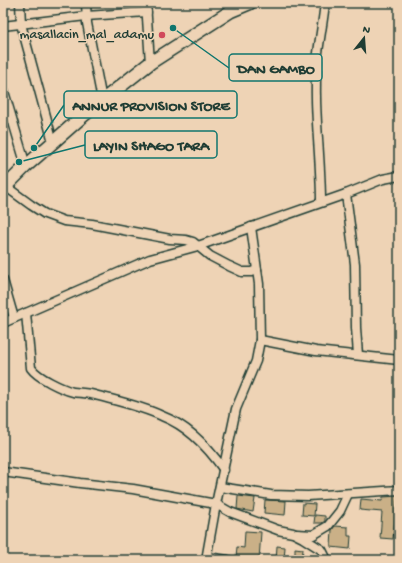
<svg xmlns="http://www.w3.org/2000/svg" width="402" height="563" font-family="'Gochi Hand',sans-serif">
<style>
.building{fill:#cab087;stroke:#1f3d34}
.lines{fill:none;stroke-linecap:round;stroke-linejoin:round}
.street-casing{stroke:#1f3d34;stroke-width:11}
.secondary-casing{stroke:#1f3d34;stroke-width:15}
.street{stroke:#eed3b5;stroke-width:8}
.secondary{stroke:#eed3b5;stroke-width:12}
.poi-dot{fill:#d1495b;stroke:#eed3b5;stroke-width:1.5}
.labels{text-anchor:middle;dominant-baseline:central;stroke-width:3;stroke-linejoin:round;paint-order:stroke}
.poi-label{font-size:14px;fill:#1f3d34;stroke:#eed3b5;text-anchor:end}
.leader{fill:none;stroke:#0f766e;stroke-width:1.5}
.callout-dot{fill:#0f766e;stroke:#eed3b5;stroke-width:1.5}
.callout{fill:#eed3b5;stroke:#0f766e;stroke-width:1.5}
.callout-label{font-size:15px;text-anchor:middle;font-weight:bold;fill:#1f3d34}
</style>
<rect width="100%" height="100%" fill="#eed3b5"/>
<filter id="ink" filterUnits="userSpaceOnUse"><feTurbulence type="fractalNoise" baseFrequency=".025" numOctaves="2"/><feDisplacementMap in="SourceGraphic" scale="8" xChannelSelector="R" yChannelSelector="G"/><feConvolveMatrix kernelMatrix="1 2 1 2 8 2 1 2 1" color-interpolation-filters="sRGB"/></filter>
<g filter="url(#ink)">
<g class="building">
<path d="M 238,496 L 255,498 L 253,512 L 237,509 Z"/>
<path d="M 399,496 L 399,500 L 397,500 L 396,507 L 393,539 L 380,538 L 382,512 L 360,510 L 361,499 L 382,501 L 383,497 Z"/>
<path d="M 265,500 L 286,501 L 285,515 L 264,513 Z"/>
<path d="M 303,503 L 315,504 L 314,516 L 302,515 Z"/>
<path d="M 315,515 L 325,516 L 325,521 L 322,523 L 314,523 Z"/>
<path d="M 335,526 L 348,527 L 348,536 L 351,536 L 350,549 L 331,547 L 332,530 Z"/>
<path d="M 245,531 L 261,532 L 259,560 L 236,557 L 237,547 L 244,548 Z"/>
<path d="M 277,546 L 285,547 L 284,560 L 276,560 Z"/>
<path d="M 295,548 L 303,549 L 302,560 L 295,560 Z"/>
</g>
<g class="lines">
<g class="street-casing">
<g id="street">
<path d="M 20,3 L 21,24 L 53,142"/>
<path d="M 86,3 L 87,23 L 102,100"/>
<path d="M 146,3 L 150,63"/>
<path d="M 3,26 L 86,16 L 147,12"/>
<path d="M 3,88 L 26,166"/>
<path d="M 5,186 L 31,205 L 45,214 L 64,221 L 92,224 L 170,239 L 186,240 L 193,242 L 210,256 L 229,266 L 242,272 L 251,272 L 257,270"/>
<path d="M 346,194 L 355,264 L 356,328 L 358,355"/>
<path d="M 321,202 C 321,155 313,108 317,61 C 319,42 323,22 325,3"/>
<path d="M 3,280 L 14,318"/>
<path d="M 26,313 L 31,368 C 38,378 62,389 73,392 C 80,393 88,393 95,395 C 117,401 141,406 162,416 C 188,426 208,447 224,470"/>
<path d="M 3,323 L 150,259 L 198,246 L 346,194 L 383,179 L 399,176"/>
<path d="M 260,340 L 316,351 L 399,360"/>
<path d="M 3,472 L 80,483 L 133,489 L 216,504 L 230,512 L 278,530 L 293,533 L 303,538 L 322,550 L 327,560"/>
<path d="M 220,487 L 271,495 L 308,496 L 399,490"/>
<path d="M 297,534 L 313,535 L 328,526 L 340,511 L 348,494"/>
<path d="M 207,557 L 228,560"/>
<path d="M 206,560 L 216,504 L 236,409 L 256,361 L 260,340 L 259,284 L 251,227"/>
</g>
</g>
<g class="secondary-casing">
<path id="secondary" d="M 3,189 L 26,166 L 84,115 L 150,63 L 231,11 L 250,3"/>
</g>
<use href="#street" class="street"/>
<use href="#secondary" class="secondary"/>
</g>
</g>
<circle class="poi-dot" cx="162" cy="35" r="4"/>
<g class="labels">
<g class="poi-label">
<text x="154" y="35">masallacin_mal_adamu</text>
</g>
</g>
<path class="leader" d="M173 28L229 68M34 148L64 105M19 162L85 145"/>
<g class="callout-dot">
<circle cx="173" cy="28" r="4"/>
<circle cx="34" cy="148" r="4"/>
<circle cx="19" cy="162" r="4"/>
</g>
<g class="callout">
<rect x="229" y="54" width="93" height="27" rx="4"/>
<rect x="64" y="91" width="173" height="27" rx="4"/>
<rect x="85" y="131" width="132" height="27" rx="4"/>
</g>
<g class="callout-label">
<text x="276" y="73">DAN GAMBO</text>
<text x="151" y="110">ANNUR PROVISION STORE</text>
<text x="151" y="150">LAYIN SHAGO TARA</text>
</g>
<rect width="402" height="563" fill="none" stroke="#eed3b5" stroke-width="16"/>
<rect x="8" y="8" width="386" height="547" fill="none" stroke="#1f3d34" stroke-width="1.5" filter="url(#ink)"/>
<g transform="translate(364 38) rotate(17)" stroke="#eed3b5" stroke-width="3" paint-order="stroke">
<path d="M0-3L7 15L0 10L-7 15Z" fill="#1f3d34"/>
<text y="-6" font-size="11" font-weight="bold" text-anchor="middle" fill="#1f3d34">N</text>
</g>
</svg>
